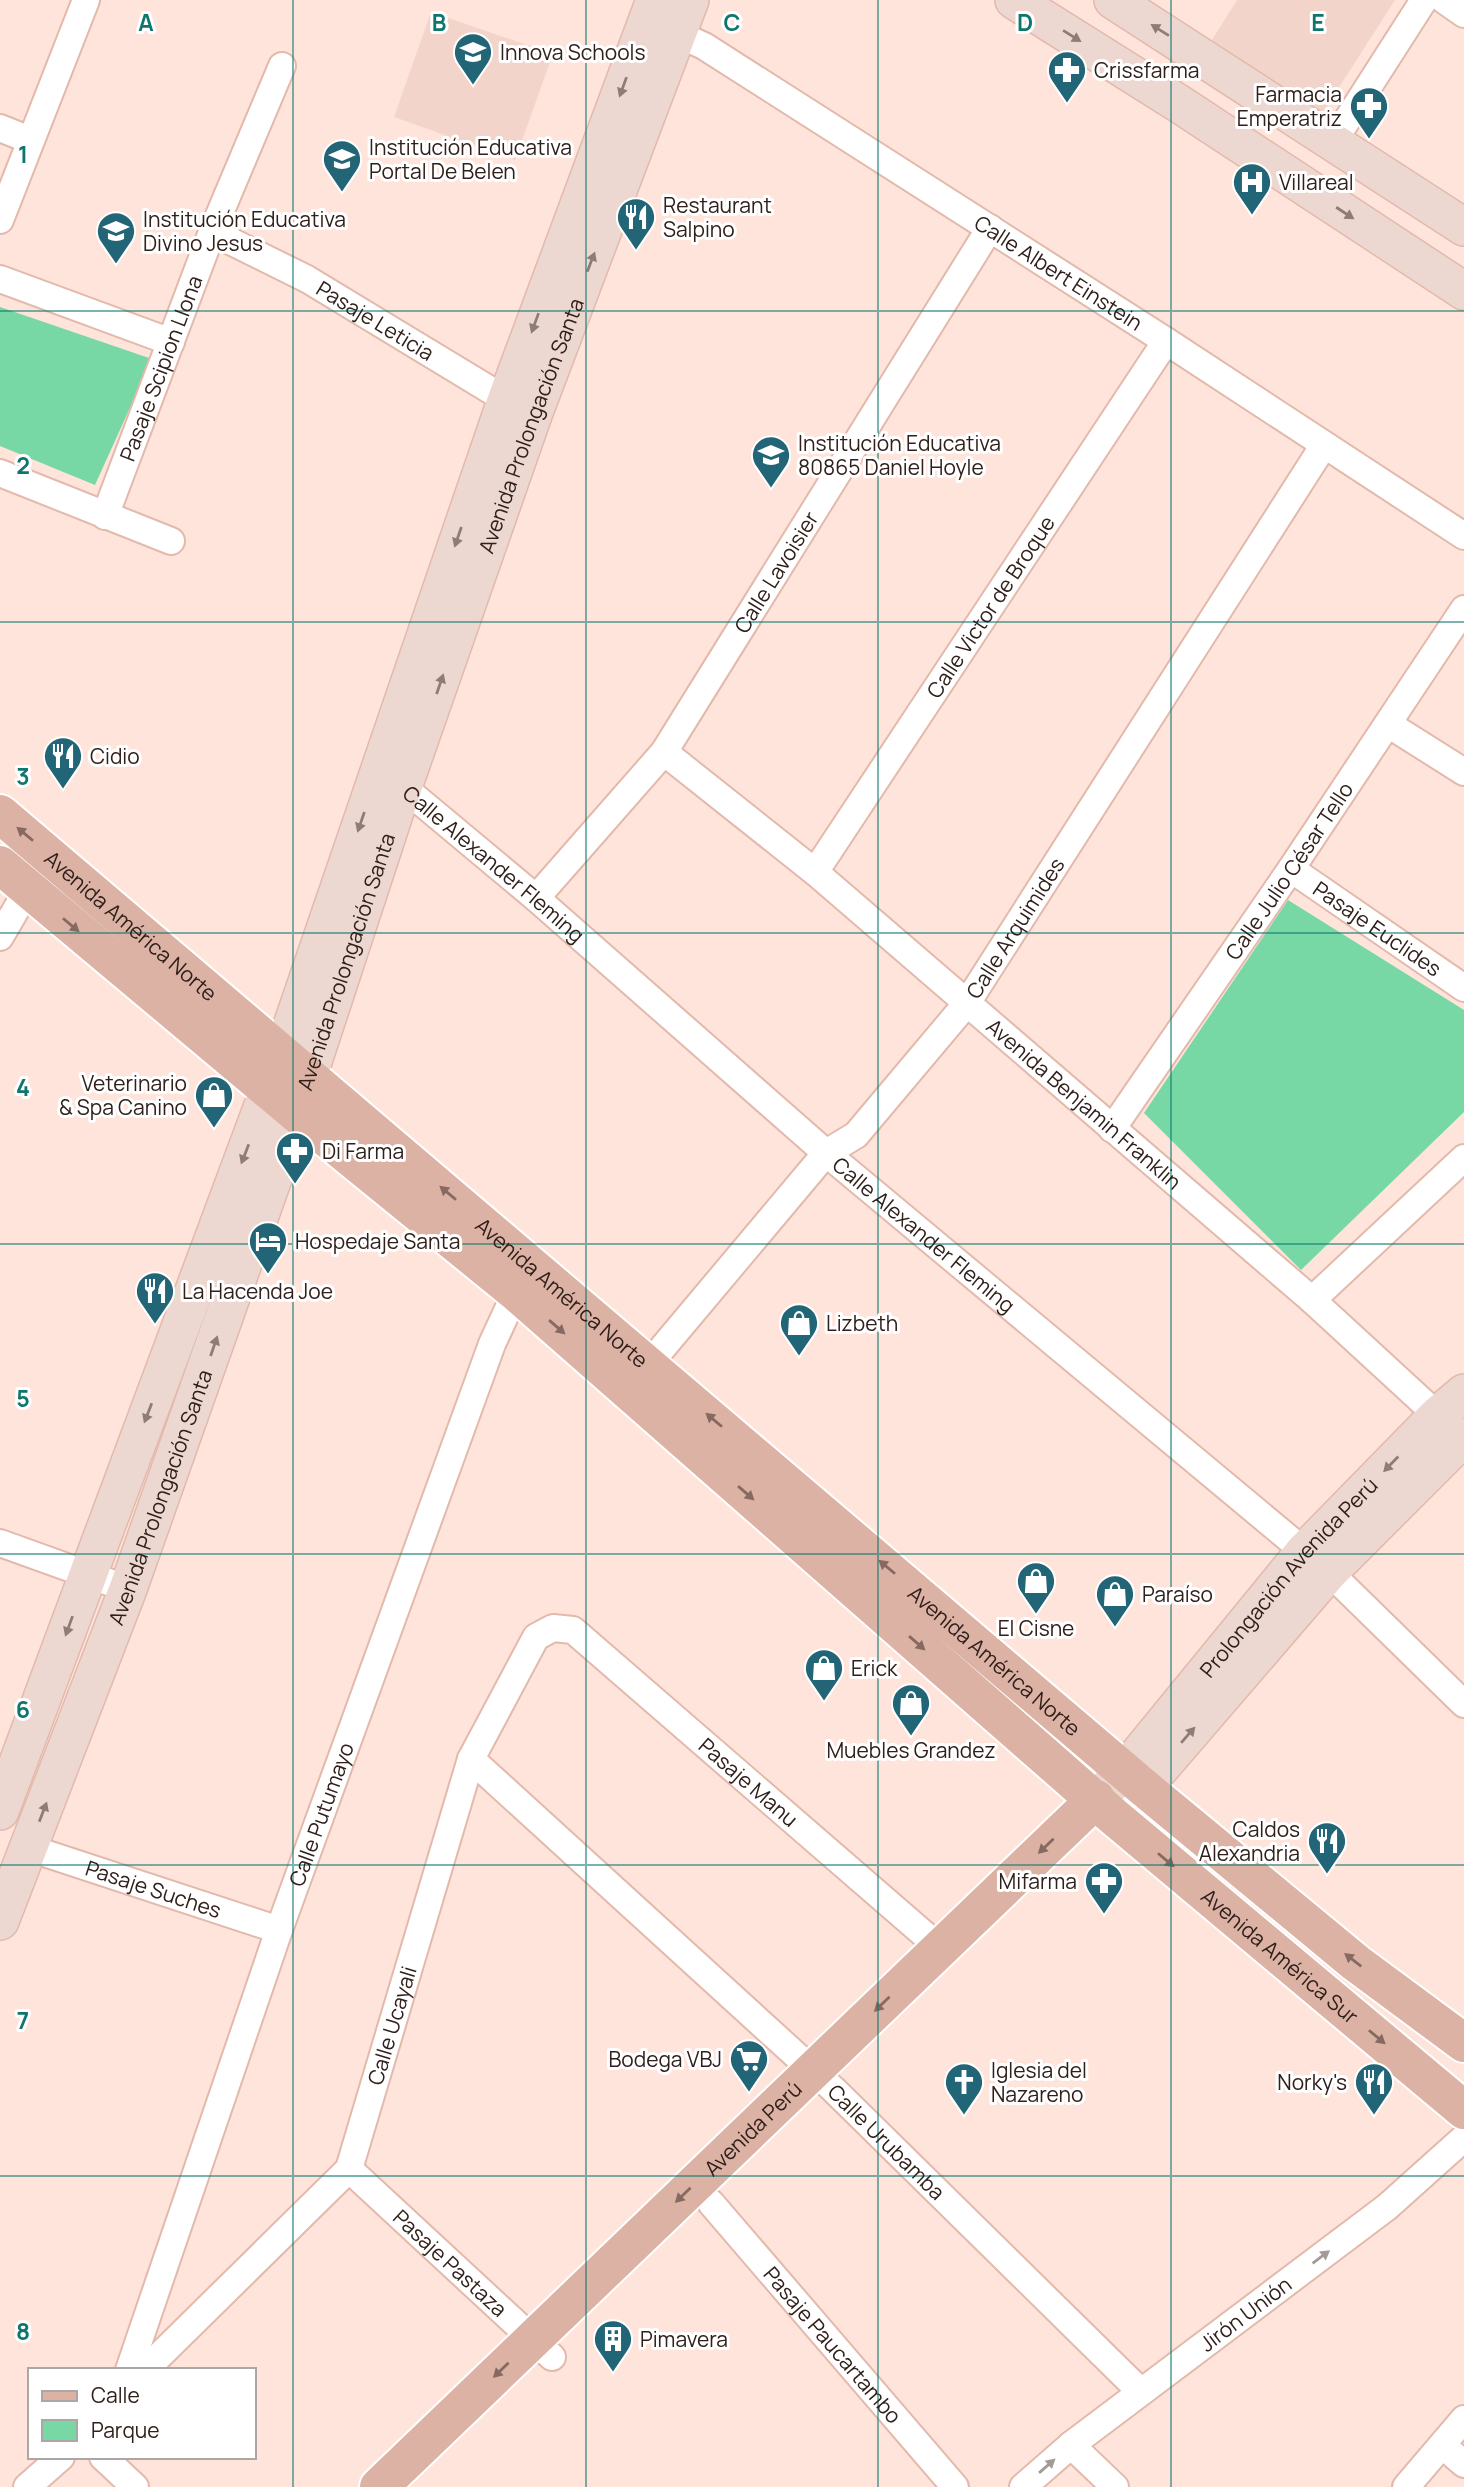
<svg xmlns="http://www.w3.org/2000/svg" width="1464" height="2487" font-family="Manrope,sans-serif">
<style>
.built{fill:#f3d4ca}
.green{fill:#77d8a5}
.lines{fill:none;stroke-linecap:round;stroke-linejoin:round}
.street-casing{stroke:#e3b9ab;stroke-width:30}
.secondary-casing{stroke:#e3b9ab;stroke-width:40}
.primary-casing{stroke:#fff;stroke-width:42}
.street{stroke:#fff;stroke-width:26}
.secondary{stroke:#edd8d1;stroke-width:37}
.primary{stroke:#dcb2a4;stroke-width:38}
.oneway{fill:#8e7c76}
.oneway2{fill:#866960}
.oneway3{fill:#a29b98}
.grid{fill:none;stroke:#0f766e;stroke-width:2;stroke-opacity:0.55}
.labels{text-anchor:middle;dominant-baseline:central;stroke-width:6;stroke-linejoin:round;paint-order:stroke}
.poi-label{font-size:21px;fill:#30201b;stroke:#fff;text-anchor:start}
.street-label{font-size:21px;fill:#30201b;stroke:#fff}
.grid-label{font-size:23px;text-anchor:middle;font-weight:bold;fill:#0f766e;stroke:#fff;stroke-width:6;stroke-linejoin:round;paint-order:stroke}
</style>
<rect width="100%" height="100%" fill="#ffe4db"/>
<g class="built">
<path d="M 1237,0 L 1395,0 L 1322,114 L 1212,40 Z"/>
<path d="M 431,12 L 553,54 L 515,160 L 394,117 Z"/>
</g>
<g class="green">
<path d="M 0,307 L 152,359 L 95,485 L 0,446 Z"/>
<path d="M 1288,900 L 1464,1010 L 1464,1112 L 1301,1270 L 1144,1113 Z"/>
</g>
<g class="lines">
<g class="street-casing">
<g id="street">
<path d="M 1444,0 L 1464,14"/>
<path id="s1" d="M 662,27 L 704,46 L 1166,341 L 1464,536"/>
<path d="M 0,128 L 30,140"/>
<path d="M 1333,142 L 1424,0"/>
<path d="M 0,220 L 86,0"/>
<path id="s2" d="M 212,232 L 307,279 L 520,408"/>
<path d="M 0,279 L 171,342"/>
<path d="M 0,473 L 171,541"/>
<path id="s3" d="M 105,516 L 212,232 L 282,66"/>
<path d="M 1388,724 L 1464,772"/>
<path id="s4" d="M 664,752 L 815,872 L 1312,1300 L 1449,1426"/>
<path id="s5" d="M 387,781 L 403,787 L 536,898 L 826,1153 L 1329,1572 L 1464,1704"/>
<path id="s6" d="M 1291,869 L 1464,988"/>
<path id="s7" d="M 815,872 L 1166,341"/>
<path id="s8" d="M 536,898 L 664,752 L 990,228"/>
<path d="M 0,937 L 28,889"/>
<path id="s9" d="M 1112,1129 L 1291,869 L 1464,609"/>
<path d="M 1312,1300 L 1464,1158"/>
<path id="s10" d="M 649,1364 L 826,1153 L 856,1135 L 967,1003 L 1324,445"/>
<path d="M 0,1543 L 128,1589"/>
<path id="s11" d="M 471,1759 L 833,2089 L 1141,2392"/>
<path id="s12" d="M 29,1848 L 279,1930"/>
<path id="s13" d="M 349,2169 L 552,2357"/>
<path id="s14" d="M 711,2203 L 955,2487"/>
<path id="s15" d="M 129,2370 L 279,1930 L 492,1344 L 516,1292 L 525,1279"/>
<path id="s16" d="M 145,2370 L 349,2169 L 471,1759 L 536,1637 L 553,1628 L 573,1630 L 940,1948"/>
<path d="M 1071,2445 L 1115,2487"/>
<path d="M 1442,2445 L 1464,2464"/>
<path d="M 103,2457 L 135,2487"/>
<path d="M 27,2487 L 61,2457"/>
<path id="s17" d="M 1023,2487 L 1071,2445 L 1387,2207 L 1464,2138"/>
<path d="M 1406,2487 L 1464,2419"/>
</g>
</g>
<g class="secondary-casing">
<g id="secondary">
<path d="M 1014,0 L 1181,105 L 1464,291"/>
<path d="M 1113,0 L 1464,227"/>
<path d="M 1149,1781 L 1329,1572 L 1464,1437"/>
<path id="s18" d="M 1096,1799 L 1125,1771 L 1304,1552 L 1438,1415 L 1464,1393"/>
<path d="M 0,1811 L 283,1052 L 506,401 L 655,0"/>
<path id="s19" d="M 0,1921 L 128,1589 L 296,1113 L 403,787 L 533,415 L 690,0"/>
</g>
</g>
<g class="primary-casing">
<g id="primary">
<path id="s20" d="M 0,814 L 1143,1787 L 1356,1963 L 1464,2043"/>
<path id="s21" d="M 0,865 L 296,1113 L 516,1292 L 1113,1816 L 1464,2110"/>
<path id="s22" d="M 379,2487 L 1096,1799"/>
</g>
</g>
<use href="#street" class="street"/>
<use href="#secondary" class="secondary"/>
<use href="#primary" class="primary"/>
</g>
<defs><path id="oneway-solid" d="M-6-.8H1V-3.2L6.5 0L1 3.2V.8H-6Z" transform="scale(1.75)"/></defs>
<g class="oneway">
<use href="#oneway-solid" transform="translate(1160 30) rotate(-148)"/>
<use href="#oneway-solid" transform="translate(1072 36) rotate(32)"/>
<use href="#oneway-solid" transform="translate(623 87) rotate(110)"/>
<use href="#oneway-solid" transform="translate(1345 213) rotate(33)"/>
<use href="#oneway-solid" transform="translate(591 262) rotate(-69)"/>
<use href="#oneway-solid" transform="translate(535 323) rotate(110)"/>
<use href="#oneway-solid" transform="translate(458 537) rotate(109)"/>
<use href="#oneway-solid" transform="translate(440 684) rotate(-71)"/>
<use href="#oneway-solid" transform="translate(361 822) rotate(109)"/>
<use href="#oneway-solid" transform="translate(245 1154) rotate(111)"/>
<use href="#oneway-solid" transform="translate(214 1346) rotate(-71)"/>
<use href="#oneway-solid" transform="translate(148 1413) rotate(111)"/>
<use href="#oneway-solid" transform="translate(1391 1464) rotate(134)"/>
<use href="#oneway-solid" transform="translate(69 1626) rotate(110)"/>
<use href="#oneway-solid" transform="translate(1188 1735) rotate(-49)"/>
<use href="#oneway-solid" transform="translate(43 1812) rotate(-69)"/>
</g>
<g class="oneway2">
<use href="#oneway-solid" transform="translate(25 834) rotate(-140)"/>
<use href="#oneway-solid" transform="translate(71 925) rotate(40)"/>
<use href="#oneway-solid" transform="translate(448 1193) rotate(-140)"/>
<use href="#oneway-solid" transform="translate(557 1327) rotate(41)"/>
<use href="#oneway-solid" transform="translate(714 1420) rotate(-140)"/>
<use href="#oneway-solid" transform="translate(746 1493) rotate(41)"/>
<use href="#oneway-solid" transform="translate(887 1567) rotate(-140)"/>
<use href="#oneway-solid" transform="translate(917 1643) rotate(41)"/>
<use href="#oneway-solid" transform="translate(1046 1846) rotate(136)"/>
<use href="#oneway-solid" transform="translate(1166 1860) rotate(40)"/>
<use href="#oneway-solid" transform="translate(1353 1960) rotate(-142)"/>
<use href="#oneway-solid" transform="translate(882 2004) rotate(136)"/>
<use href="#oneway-solid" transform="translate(1377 2037) rotate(40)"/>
<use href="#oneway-solid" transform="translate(683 2195) rotate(136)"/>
<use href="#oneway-solid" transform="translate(501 2370) rotate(136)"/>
</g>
<g class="oneway3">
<use href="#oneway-solid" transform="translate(1321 2257) rotate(-37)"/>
<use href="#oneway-solid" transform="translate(1047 2466) rotate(-41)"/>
</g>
<path class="grid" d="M 293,0 L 293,2487M 586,0 L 586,2487M 878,0 L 878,2487M 1171,0 L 1171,2487M 0,311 L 1464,311M 0,622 L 1464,622M 0,933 L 1464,933M 0,1244 L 1464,1244M 0,1554 L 1464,1554M 0,1865 L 1464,1865M 0,2176 L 1464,2176"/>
<defs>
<g id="school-pin" transform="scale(2.0125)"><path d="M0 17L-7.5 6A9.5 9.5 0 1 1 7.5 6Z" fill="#216577" stroke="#fff"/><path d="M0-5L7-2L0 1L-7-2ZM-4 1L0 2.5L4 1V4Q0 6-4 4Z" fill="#fff"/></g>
<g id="pharmacy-pin" transform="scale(2.0125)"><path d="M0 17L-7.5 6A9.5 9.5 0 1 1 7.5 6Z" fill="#216577" stroke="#fff"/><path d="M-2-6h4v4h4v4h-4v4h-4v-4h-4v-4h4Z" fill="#fff"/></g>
<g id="hospital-pin" transform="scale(2.0125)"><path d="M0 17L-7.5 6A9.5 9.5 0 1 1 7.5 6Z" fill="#216577" stroke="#fff"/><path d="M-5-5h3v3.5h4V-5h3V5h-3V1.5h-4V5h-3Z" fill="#fff"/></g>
<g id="restaurant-pin" transform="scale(2.0125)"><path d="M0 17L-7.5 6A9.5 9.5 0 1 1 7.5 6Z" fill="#216577" stroke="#fff"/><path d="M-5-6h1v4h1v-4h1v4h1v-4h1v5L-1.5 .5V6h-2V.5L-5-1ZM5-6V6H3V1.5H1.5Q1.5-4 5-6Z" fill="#fff"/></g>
<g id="shop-pin" transform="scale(2.0125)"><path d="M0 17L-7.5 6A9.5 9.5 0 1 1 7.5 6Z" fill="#216577" stroke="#fff"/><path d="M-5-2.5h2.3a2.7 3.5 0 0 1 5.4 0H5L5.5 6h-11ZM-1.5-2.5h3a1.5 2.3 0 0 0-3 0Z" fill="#fff"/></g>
<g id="hotel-pin" transform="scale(2.0125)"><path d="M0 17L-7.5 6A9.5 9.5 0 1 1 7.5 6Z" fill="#216577" stroke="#fff"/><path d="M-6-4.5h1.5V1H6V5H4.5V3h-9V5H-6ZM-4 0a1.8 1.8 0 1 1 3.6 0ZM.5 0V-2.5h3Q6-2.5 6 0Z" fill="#fff"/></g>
<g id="supermarket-pin" transform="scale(2.0125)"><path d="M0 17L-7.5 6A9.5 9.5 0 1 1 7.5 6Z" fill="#216577" stroke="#fff"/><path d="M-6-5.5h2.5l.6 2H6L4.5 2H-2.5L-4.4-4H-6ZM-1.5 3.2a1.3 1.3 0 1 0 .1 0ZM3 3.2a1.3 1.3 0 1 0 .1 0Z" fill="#fff"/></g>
<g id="church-pin" transform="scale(2.0125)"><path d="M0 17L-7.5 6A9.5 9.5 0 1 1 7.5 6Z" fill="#216577" stroke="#fff"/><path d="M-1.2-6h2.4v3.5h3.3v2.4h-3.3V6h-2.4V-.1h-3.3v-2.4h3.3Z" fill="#fff"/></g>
<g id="building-pin" transform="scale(2.0125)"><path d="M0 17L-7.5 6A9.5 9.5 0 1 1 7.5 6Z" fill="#216577" stroke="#fff"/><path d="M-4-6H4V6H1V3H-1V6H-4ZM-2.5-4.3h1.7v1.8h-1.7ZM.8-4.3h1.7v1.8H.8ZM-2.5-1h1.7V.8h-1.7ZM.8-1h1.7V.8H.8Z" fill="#fff"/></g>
</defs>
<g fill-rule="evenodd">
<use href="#school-pin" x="473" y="52"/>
<use href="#pharmacy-pin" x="1067" y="70"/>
<use href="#pharmacy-pin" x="1369" y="106"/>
<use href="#school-pin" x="342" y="159"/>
<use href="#hospital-pin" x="1252" y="182"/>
<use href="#restaurant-pin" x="636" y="217"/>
<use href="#school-pin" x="116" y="231"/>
<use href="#school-pin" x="771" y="455"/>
<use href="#restaurant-pin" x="63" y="756"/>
<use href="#shop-pin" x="214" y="1095"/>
<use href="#pharmacy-pin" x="295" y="1151"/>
<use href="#hotel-pin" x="268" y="1241"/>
<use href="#restaurant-pin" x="155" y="1291"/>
<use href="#shop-pin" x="799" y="1323"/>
<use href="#shop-pin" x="1036" y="1581"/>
<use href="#shop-pin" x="1115" y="1594"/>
<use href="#shop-pin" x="824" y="1668"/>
<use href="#shop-pin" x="911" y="1703"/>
<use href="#restaurant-pin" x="1327" y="1841"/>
<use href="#pharmacy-pin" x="1104" y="1881"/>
<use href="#supermarket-pin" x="749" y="2059"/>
<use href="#church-pin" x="964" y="2082"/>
<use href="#restaurant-pin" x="1374" y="2082"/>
<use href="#building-pin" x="613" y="2339"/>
</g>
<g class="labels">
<g class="poi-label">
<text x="500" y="52">Innova Schools</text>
<text x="1094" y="70">Crissfarma</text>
<text x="1342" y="94" text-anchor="end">Farmacia<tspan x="1342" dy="24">Emperatriz</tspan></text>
<text x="369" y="147">Institución Educativa<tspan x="369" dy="24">Portal De Belen</tspan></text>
<text x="1279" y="182">Villareal</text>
<text x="663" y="205">Restaurant<tspan x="663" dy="24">Salpino</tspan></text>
<text x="143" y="219">Institución Educativa<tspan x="143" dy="24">Divino Jesus</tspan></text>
<text x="798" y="443">Institución Educativa<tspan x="798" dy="24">80865 Daniel Hoyle</tspan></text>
<text x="90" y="756">Cidio</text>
<text x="187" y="1083" text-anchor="end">Veterinario<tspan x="187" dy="24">&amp; Spa Canino</tspan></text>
<text x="322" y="1151">Di Farma</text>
<text x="295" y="1241">Hospedaje Santa</text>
<text x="182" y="1291">La Hacenda Joe</text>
<text x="826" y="1323">Lizbeth</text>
<text x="1142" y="1594">Paraíso</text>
<text x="1036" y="1628" text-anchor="middle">El Cisne</text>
<text x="851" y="1668">Erick</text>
<text x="911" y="1750" text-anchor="middle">Muebles Grandez</text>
<text x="1300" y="1829" text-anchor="end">Caldos<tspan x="1300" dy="24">Alexandria</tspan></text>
<text x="1077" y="1881" text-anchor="end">Mifarma</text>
<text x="722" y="2059" text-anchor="end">Bodega VBJ</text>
<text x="991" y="2070">Iglesia del<tspan x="991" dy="24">Nazareno</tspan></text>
<text x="1347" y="2082" text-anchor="end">Norky's</text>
<text x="640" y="2339">Pimavera</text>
</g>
<g class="street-label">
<text stroke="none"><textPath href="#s1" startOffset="467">Calle Albert Einstein</textPath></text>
<text stroke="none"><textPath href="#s2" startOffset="186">Pasaje Leticia</textPath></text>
<text stroke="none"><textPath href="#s3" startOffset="158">Pasaje Scipion Llona</textPath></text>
<text stroke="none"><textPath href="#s19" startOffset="1587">Avenida Prolongación Santa</textPath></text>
<text stroke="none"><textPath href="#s8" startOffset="406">Calle Lavoisier</textPath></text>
<text stroke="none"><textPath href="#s7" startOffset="318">Calle Victor de Broque</textPath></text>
<text stroke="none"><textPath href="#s5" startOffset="136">Calle Alexander Fleming</textPath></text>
<text stroke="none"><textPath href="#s9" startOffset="313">Calle Julio César Tello</textPath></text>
<text stroke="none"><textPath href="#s20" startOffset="172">Avenida América Norte</textPath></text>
<text stroke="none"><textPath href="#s10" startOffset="572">Calle Arquimides</textPath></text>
<text stroke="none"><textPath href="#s6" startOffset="105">Pasaje Euclides</textPath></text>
<text stroke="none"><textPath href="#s19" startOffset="1020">Avenida Prolongación Santa</textPath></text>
<text stroke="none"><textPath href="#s4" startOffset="548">Avenida Benjamin Franklin</textPath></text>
<text stroke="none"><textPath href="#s5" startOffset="704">Calle Alexander Fleming</textPath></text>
<text stroke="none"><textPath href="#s20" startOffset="738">Avenida América Norte</textPath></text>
<text stroke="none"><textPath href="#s19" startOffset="453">Avenida Prolongación Santa</textPath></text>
<text stroke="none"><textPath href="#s18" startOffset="294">Prolongación Avenida Perú</textPath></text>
<text stroke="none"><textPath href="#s20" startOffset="1306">Avenida América Norte</textPath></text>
<text stroke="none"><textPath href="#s16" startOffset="1124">Pasaje Manu</textPath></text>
<text stroke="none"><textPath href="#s15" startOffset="588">Calle Putumayo</textPath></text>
<text stroke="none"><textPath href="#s12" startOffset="131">Pasaje Suches</textPath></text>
<text stroke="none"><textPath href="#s21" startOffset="1682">Avenida América Sur</textPath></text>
<text stroke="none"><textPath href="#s16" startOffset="436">Calle Ucayali</textPath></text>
<text stroke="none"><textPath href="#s22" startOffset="518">Avenida Perú</textPath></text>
<text stroke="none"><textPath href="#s11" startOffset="565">Calle Urubamba</textPath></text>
<text stroke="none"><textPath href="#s13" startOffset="138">Pasaje Pastaza</textPath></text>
<text stroke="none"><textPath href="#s17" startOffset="282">Jirón Unión</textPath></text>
<text stroke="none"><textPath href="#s14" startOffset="187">Pasaje Paucartambo</textPath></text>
</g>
</g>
<g class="grid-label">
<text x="146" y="31">A</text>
<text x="439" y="31">B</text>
<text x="732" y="31">C</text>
<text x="1025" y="31">D</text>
<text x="1318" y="31">E</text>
<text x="23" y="163">1</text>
<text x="23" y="474">2</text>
<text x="23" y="785">3</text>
<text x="23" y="1096">4</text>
<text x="23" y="1407">5</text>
<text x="23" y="1718">6</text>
<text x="23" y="2029">7</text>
<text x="23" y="2340">8</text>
</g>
<rect x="28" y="2368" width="228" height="91" fill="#ffffff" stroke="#aca6a4" stroke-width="2"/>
<rect x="42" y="2391" width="35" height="10" fill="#dcb2a4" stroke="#aca6a4" stroke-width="2"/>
<text x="91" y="2403" font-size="21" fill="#30201b">Calle</text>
<rect x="42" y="2420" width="35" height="21" fill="#77d8a5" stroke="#aca6a4" stroke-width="2"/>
<text x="91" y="2438" font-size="21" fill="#30201b">Parque</text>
</svg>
